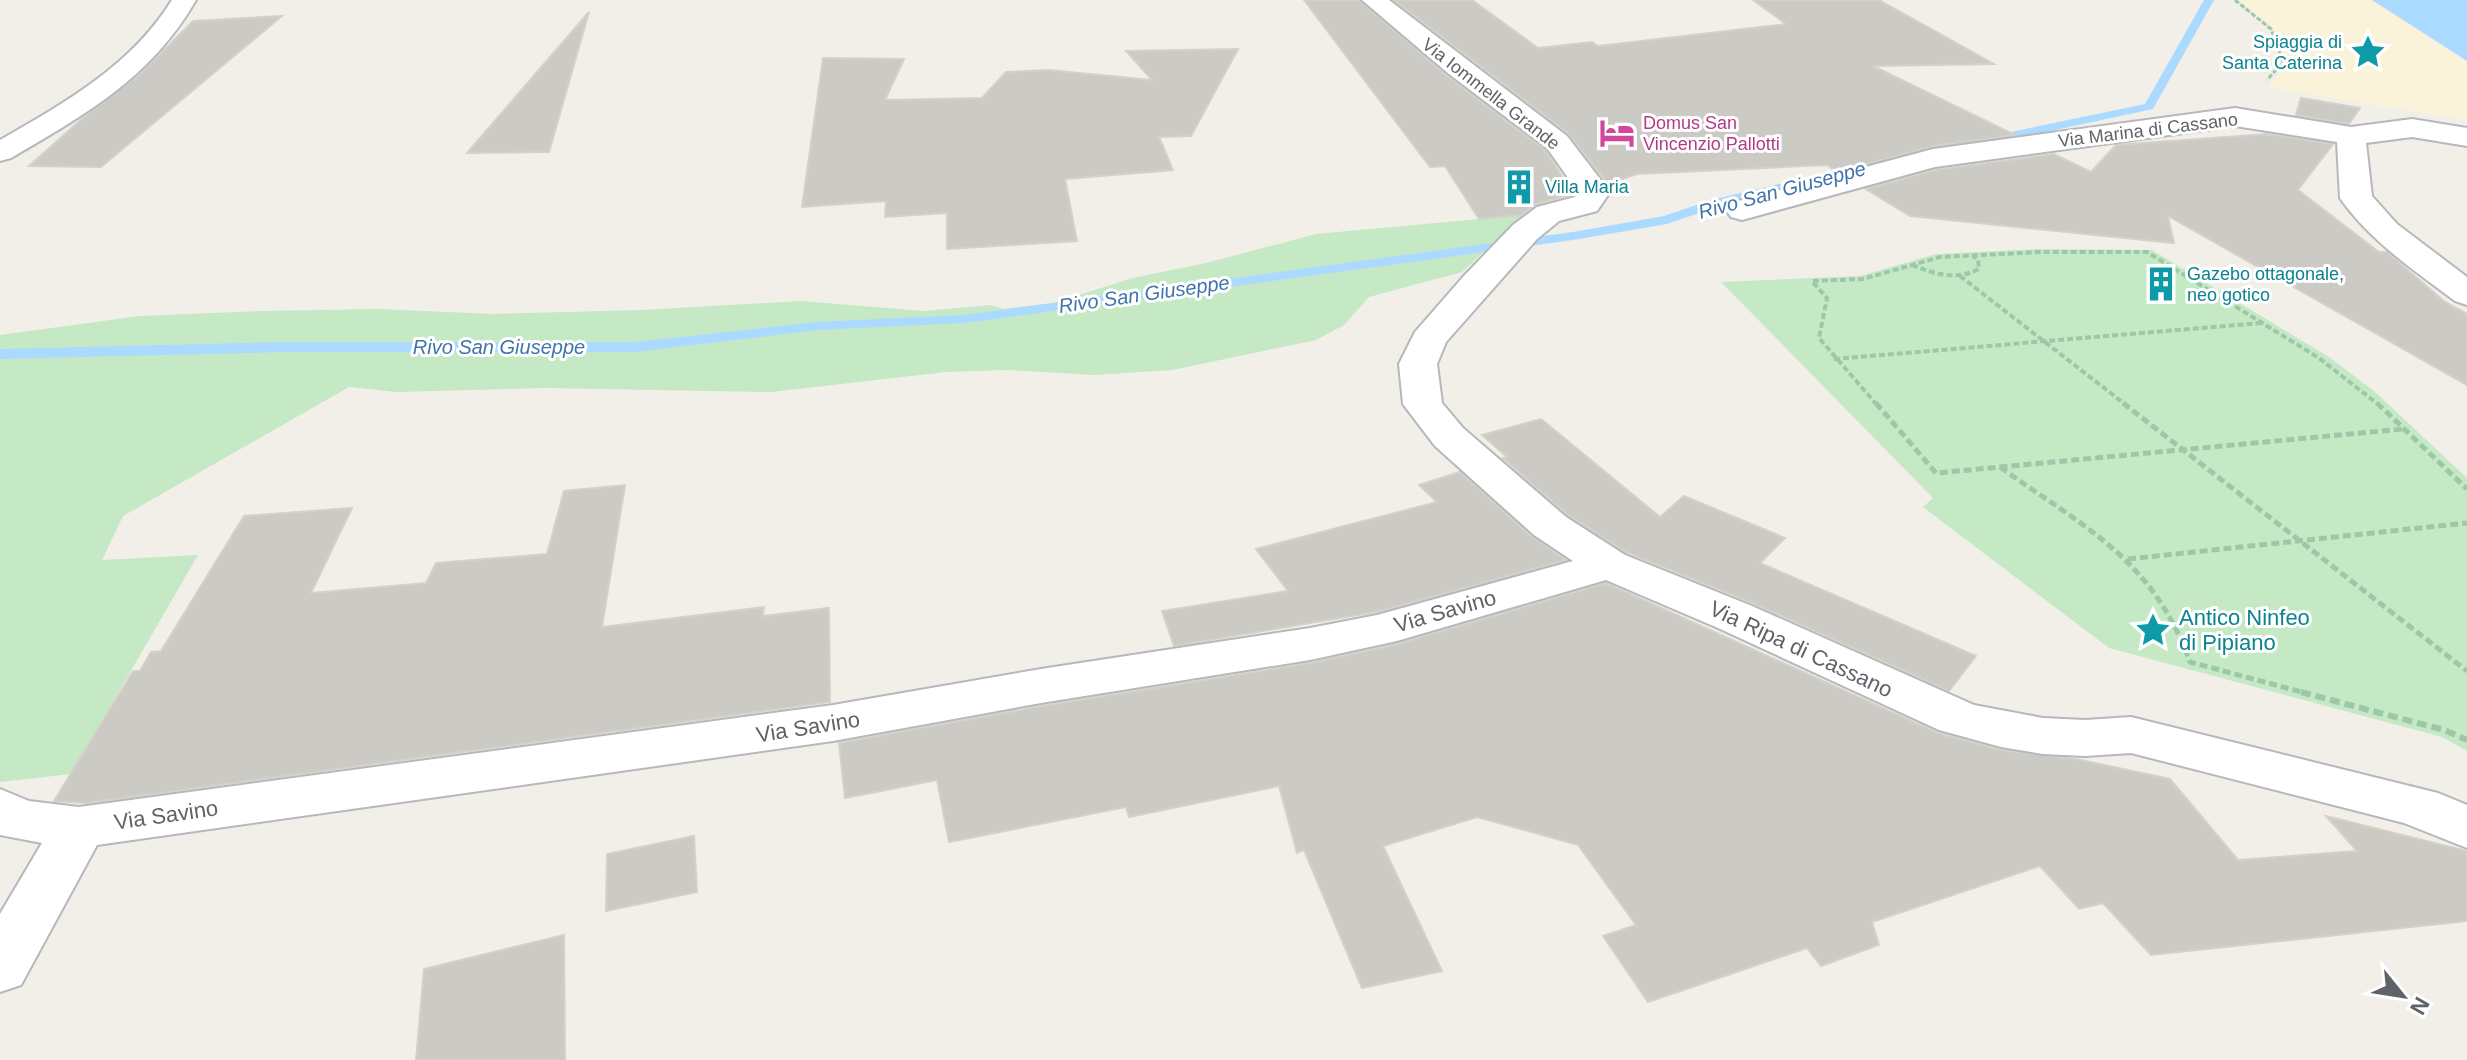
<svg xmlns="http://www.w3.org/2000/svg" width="2467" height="1060" font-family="Helvetica,sans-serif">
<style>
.green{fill:#c5e8c5}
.sand{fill:#fbf3d9}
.water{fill:#aadaff}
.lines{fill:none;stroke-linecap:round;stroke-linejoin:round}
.stream{fill:#aadaff;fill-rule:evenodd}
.building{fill:#cccac5;stroke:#d6d1c6;stroke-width:2}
.minor-casing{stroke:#b5b8bc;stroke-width:4}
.path-far3{stroke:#9cc7a9;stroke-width:3;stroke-dasharray:5 2;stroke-linecap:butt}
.path-far2{stroke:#9cc7a9;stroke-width:4;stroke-dasharray:6 3;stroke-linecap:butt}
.path-far1{stroke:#9cc7a9;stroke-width:5;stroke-dasharray:8 4;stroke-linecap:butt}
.path{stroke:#9cc7a9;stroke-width:6;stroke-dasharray:10 5;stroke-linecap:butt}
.minor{fill:#fff;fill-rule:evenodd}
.labels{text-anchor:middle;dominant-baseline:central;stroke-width:6;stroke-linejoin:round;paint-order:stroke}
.far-culture-label{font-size:18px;fill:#0d838f;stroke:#fff;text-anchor:start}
.far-street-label{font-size:18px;fill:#5f6368;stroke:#fff}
.far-hotel-label{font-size:18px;fill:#b23c85;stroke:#fff;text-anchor:start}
.far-water-label{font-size:20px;font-style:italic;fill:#4174aa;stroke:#fff}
.street-label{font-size:22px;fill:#5f6368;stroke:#fff}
.culture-label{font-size:22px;fill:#0d838f;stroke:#fff;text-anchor:start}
</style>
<rect width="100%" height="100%" fill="#f1efe8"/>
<g class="green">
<path d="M 1523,215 L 1462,272 L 1369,297 L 1344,325 L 1316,340 L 1172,370 L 1094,375 L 1006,370 L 946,372 L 771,392 L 546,388 L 397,392 L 349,387 L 123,516 L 102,560 L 198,555 L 71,774 L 0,782 L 0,335 L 140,316 L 262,311 L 378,309 L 493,314 L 643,310 L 800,301 L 924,311 L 990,305 L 1004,309 L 1053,303 L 1133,278 L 1206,263 L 1316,234 Z"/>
<path d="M 2039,249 L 2152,250 L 2329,357 L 2374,391 L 2467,478 L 2467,751 L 2442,737 L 2109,648 L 1923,507 L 1933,498 L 1721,282 L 1860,276 L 1936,254 Z"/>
</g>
<path class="sand" d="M 2238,0 L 2372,0 L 2467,61 L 2467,120 L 2267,87 L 2286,68 L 2288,62 L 2275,29 Z"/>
<path class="water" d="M 2372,0 L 2467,0 L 2467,61 Z"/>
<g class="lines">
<g class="stream">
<path d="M 2204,0 L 2214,0 L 2153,109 L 1953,152 L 1947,148 L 1953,144 L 2145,104 Z"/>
<path d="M 1885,159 L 1889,160 L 1889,166 L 1720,206 L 1667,224 L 1573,240 L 964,323 L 817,330 L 635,352 L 289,352 L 0,359 L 0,349 L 289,342 L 635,342 L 817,322 L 964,315 L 1573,232 L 1664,216 L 1711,200 Z"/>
</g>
</g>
<g class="building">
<path d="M 1304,0 L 1359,0 L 1447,76 L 1545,150 L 1573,194 L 1536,204 L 1521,215 L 1479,219 L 1445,166 L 1430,167 Z"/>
<path d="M 1394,0 L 1472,0 L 1538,48 L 1592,42 L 1598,46 L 1786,24 L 1753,0 L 1879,0 L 1994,64 L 1873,66 L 2015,135 L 1933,146 L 1837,172 L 1827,165 L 1637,174 L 1608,184 L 1569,134 Z"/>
<path d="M 589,12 L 549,152 L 467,153 Z"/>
<path d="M 282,16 L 101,167 L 29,166 L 84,117 L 139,75 L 193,21 Z"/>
<path d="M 1238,49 L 1191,136 L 1159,137 L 1173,170 L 1065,179 L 1077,241 L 947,249 L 947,213 L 885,217 L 886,201 L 802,207 L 823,58 L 904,59 L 885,100 L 982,98 L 1006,72 L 1048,70 L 1152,80 L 1126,51 Z"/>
<path d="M 2301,98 L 2360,108 L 2349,124 L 2296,115 Z"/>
<path d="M 2267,134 L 2333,144 L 2298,190 L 2379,252 L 2387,252 L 2445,302 L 2467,314 L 2467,385 L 2168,216 L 2174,243 L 1910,216 L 1866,189 L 1936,170 L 2054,154 L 2091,172 L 2116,145 Z"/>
<path d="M 1541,419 L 1660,517 L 1684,496 L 1785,538 L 1760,563 L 1976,656 L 1949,691 L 1753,603 L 1626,552 L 1568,515 L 1503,458 L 1507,457 L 1482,435 Z"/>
<path d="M 1460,472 L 1532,537 L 1566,560 L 1376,612 L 1174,646 L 1162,611 L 1288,591 L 1256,549 L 1437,502 L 1419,485 Z"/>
<path d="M 625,485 L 602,627 L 764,607 L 763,616 L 829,608 L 830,702 L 86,803 L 54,801 L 133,671 L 140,671 L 151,652 L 161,651 L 244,516 L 352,508 L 311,593 L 426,583 L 436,563 L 547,554 L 564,491 Z"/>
<path d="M 1606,583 L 1938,733 L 2000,750 L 2076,759 L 2170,779 L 2238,860 L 2357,851 L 2326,816 L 2467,851 L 2467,921 L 2151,955 L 2103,903 L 2079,909 L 2040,866 L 1872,922 L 1879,945 L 1821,966 L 1807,948 L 1648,1002 L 1603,936 L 1636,925 L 1578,845 L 1477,817 L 1383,846 L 1442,971 L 1362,988 L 1304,850 L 1297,853 L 1279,786 L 1129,817 L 1126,807 L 949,842 L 937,780 L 845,798 L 839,743 L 1042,706 L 1311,663 L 1398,644 Z"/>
<path d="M 694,836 L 697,892 L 606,911 L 607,854 Z"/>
<path d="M 564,935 L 565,1060 L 416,1060 L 424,969 Z"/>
</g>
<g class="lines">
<g class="minor-casing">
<g id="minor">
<path d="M 172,0 L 196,0 C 151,78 86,114 11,158 L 0,161 L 0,140 C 66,102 131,66 172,0 Z"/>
<path d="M 1362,0 L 1389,0 L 1567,136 L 1610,192 L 1597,211 L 1559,221 L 1537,239 L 1446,342 L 1437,364 L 1442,403 L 1463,428 L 1566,517 L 1625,555 L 1752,606 L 1974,705 L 2043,718 L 2085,720 L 2131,717 L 2438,793 L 2467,805 L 2467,848 L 2404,823 L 2131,753 L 2085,756 L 2043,754 L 2001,747 L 1939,730 L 1718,628 L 1606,580 L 1397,641 L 1310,660 L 1041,703 L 833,741 L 97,845 L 21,985 L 0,992 L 0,914 L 42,843 L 0,835 L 0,789 L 29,801 L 79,807 L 833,705 L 1041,669 L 1310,628 L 1377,615 L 1573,561 L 1534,535 L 1435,446 L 1403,404 L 1399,364 L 1415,332 L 1463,277 L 1513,225 L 1537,207 L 1575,197 L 1578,192 L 1547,148 L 1449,74 Z"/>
<path d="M 2235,108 L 2351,127 L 2412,119 L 2467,128 L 2467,146 L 2412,137 L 2366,143 L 2372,196 L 2397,224 L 2467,277 L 2467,305 L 2455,301 C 2414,270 2370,241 2340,198 L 2337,142 L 2235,126 L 1935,167 L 1742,220 L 1731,217 L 1726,210 L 1731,203 L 1933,149 Z"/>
</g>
</g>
<path class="path-far3" d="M 2235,0 L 2271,29 L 2283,62 L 2267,80"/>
<g class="path-far2">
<path d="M 1912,265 C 1935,274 1956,281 1979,269 L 1978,260 L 1973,256"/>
<path d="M 1960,276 L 2126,405"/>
<path d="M 1834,359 L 2261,323"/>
<path d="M 1877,405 L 1819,338 L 1827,298 L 1812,281 L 1863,279 L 1940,257 L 2042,252 L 2147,252 L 2319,358 L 2379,405"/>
</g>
<g class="path-far1">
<path d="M 1876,403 L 1936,473 L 2403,429"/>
<path d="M 2123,403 L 2467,671"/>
<path d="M 2377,403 L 2467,489"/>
<path d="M 2000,467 C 2085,528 2152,558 2190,662 L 2309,694"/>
<path d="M 2128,559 L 2467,523"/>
</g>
<path class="path" d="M 2301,692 L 2444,730 L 2467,740"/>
<use href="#minor" class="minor"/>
</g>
<defs>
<g id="sight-bare" transform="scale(2.76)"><path d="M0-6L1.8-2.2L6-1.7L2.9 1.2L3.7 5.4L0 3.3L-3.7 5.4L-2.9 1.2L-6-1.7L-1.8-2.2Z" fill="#0f9aa8" stroke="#fff" stroke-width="2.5" paint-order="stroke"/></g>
<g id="hotel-bare" transform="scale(2.76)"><path d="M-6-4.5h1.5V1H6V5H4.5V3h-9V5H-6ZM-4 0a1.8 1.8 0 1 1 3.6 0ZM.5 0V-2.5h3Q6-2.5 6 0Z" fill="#d1479c" stroke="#fff" stroke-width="2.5" paint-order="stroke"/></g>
<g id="building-bare" transform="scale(2.76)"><path d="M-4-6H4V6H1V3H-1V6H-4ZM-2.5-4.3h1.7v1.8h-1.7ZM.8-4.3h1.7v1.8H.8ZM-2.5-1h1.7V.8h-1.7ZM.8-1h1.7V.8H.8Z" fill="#0f9aa8" stroke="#fff" stroke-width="2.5" paint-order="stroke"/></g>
</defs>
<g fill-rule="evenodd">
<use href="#sight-bare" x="2368" y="52"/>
<use href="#hotel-bare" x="1617" y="133"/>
<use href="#building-bare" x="1519" y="187"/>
<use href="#building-bare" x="2161" y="284"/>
<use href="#sight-bare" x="2153" y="630"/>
</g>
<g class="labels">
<g class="far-culture-label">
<text x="2342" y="42" text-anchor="end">Spiaggia di<tspan x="2342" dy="21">Santa Caterina</tspan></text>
<text x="1545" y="187">Villa Maria</text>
<text x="2187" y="274">Gazebo ottagonale,<tspan x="2187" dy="21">neo gotico</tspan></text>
</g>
<g class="far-street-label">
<text transform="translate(1491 94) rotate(38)">Via Iommella Grande</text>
<text transform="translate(2148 130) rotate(-7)">Via Marina di Cassano</text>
</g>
<g class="far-hotel-label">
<text x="1643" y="123">Domus San<tspan x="1643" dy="21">Vincenzio Pallotti</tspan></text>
</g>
<g class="far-water-label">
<text transform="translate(1782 190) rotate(-15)">Rivo San Giuseppe</text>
<text transform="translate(1144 294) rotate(-8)">Rivo San Giuseppe</text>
<text x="499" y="347">Rivo San Giuseppe</text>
</g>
<g class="street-label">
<text transform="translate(1445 611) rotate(-16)">Via Savino</text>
<text transform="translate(1801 649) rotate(25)">Via Ripa di Cassano</text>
<text transform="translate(808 727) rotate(-9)">Via Savino</text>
<text transform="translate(166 815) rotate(-8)">Via Savino</text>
</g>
<g class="culture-label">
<text x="2179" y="617">Antico Ninfeo<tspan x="2179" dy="25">di Pipiano</tspan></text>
</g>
</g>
<g transform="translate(2403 996) rotate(120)" stroke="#ffffff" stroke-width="6" paint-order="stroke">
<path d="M0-6L14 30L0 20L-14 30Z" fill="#5f6368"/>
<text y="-12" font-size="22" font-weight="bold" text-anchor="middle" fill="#5f6368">N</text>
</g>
</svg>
